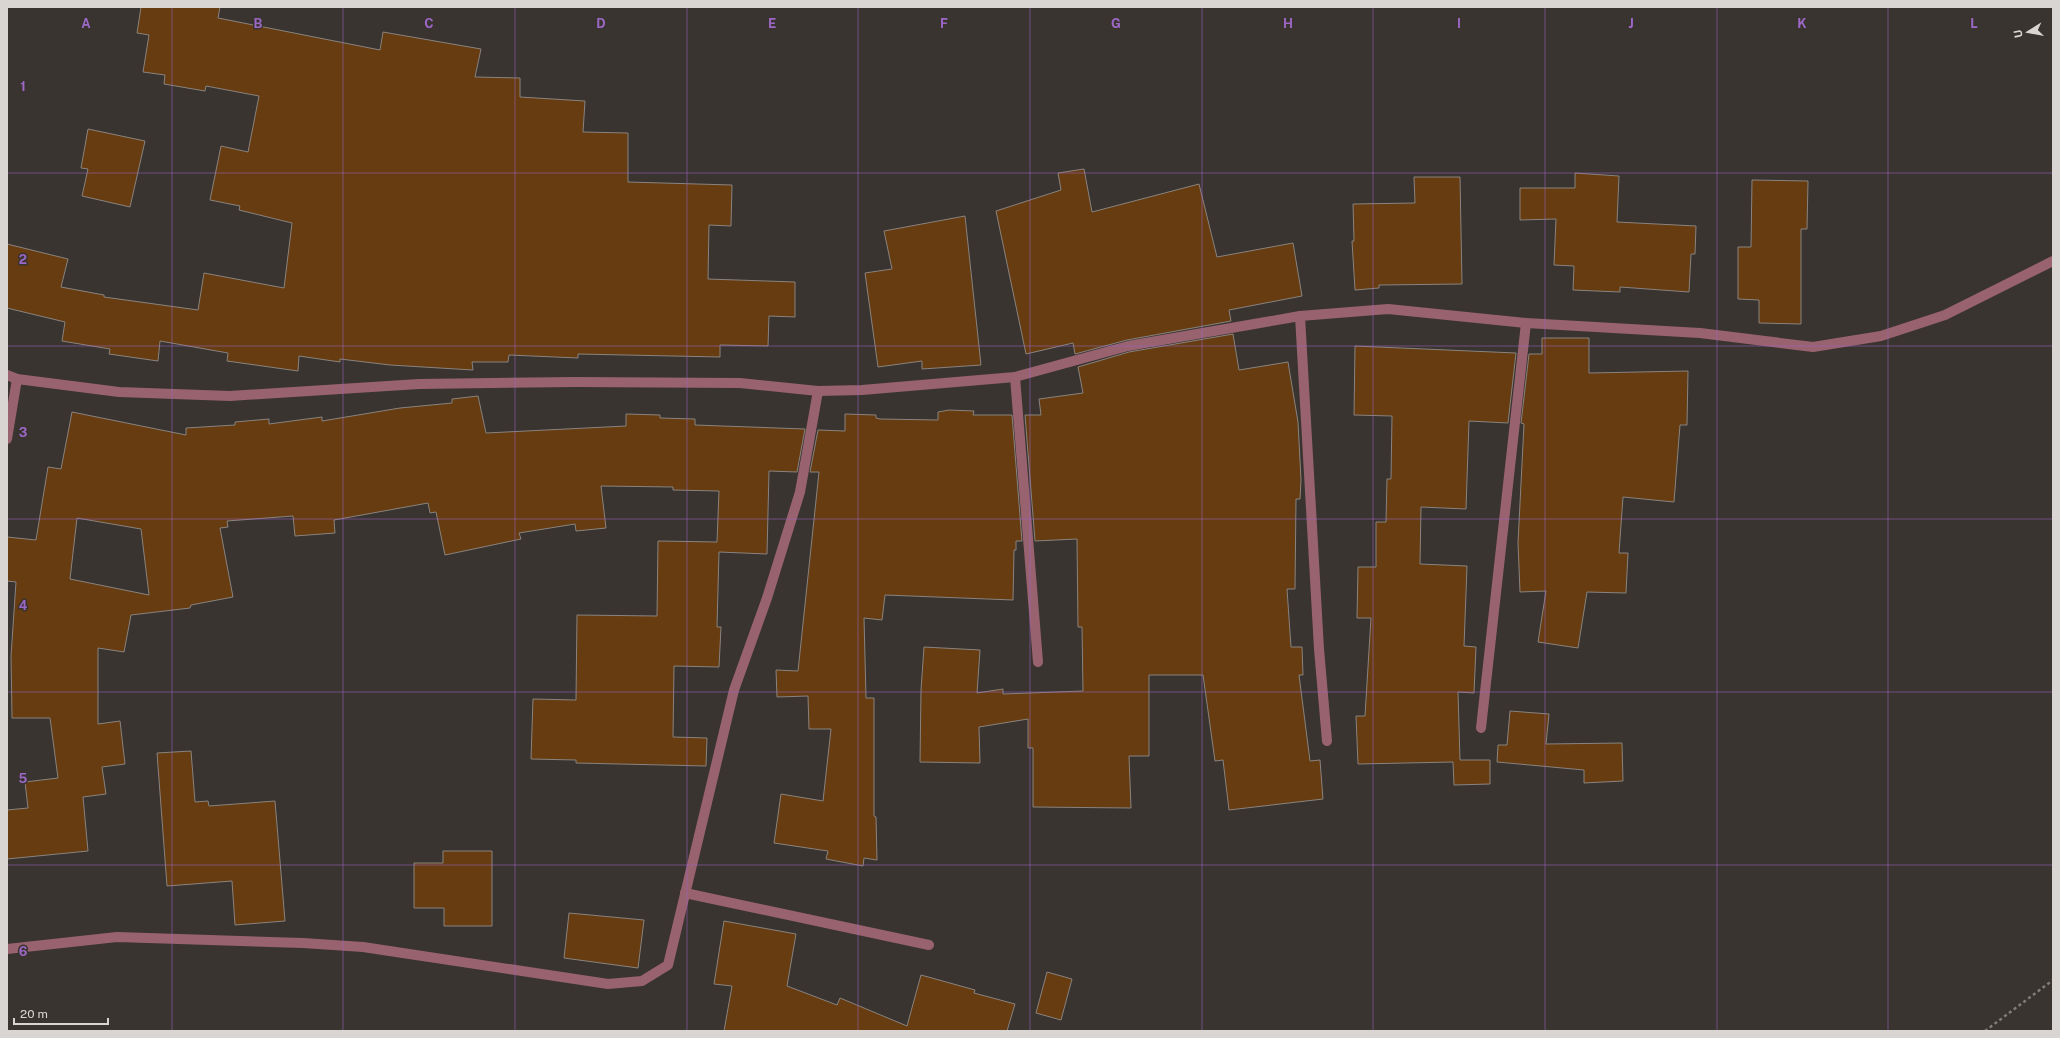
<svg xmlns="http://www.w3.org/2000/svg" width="2060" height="1038" font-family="'Public Sans',sans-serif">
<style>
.building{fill:#673c10;stroke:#89837f;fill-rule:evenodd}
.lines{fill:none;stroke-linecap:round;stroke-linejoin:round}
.path{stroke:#817d7a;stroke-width:2.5;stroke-dasharray:3 3;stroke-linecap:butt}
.minor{stroke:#99626f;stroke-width:10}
.grid{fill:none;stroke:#9c67c6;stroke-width:1;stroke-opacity:0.55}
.grid-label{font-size:13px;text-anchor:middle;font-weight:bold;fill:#9c67c6;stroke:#393430;stroke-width:3;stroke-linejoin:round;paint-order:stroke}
</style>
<rect width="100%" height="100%" fill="#393430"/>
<g class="building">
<path d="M 141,7 L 220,7 L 218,18 L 380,50 L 383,32 L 481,49 L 475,77 L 520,78 L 520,97 L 585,101 L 583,132 L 628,133 L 628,182 L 732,185 L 731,226 L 709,225 L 708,279 L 795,282 L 795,317 L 769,316 L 768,346 L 720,345 L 720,357 L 578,354 L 578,358 L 509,355 L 508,362 L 472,362 L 473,370 L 390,365 L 340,359 L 340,362 L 299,356 L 298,371 L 227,361 L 228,353 L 160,341 L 158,361 L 109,354 L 110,349 L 62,341 L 65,322 L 7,308 L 7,244 L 68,259 L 61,287 L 104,295 L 104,297 L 198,310 L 204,273 L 284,288 L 292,223 L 239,210 L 240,206 L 210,200 L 221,146 L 248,152 L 259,96 L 206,86 L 205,91 L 164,84 L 165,75 L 143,72 L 149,35 L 137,33 Z"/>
<path d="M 88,129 L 145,141 L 130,207 L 82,196 L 88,169 L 81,168 Z"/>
<path d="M 1084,169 L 1092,212 L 1199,184 L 1217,257 L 1293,243 L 1302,296 L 1229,310 L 1231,321 L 1127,340 L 1075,354 L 1073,343 L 1026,354 L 996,211 L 1061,190 L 1058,173 Z"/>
<path d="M 1575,173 L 1619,176 L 1617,222 L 1696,226 L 1695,254 L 1691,254 L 1689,292 L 1620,287 L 1620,292 L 1573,290 L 1574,266 L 1554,265 L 1556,219 L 1520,220 L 1520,188 L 1575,188 Z"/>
<path d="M 1414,177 L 1460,177 L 1462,284 L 1379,285 L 1379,288 L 1355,290 L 1352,241 L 1354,241 L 1353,204 L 1415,203 Z"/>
<path d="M 1752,180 L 1808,181 L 1807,229 L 1801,229 L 1801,324 L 1759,323 L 1759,300 L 1738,299 L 1738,247 L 1751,247 Z"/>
<path d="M 965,216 L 981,365 L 922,369 L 922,361 L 878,367 L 865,273 L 892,269 L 884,231 Z"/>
<path d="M 1233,334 L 1239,370 L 1288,362 L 1298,422 L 1301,480 L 1300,499 L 1296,499 L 1295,589 L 1287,589 L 1291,647 L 1302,647 L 1303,675 L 1299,675 L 1310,761 L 1320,760 L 1323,799 L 1229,810 L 1223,760 L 1215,761 L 1203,675 L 1149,675 L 1149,756 L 1129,756 L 1131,808 L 1033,807 L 1033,748 L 1028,748 L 1028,719 L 979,727 L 980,763 L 920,762 L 921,690 L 924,647 L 980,650 L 977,693 L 1003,689 L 1003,694 L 1083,691 L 1082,627 L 1078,627 L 1077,539 L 1035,541 L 1025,415 L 1041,415 L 1039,399 L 1083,393 L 1078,367 L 1129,352 Z"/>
<path d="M 1542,338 L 1589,338 L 1589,373 L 1688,371 L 1687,425 L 1680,425 L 1674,502 L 1623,497 L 1619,553 L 1628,553 L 1626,593 L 1587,592 L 1578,648 L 1538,642 L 1546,591 L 1520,592 L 1518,543 L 1524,424 L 1521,423 L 1529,354 L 1542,354 Z"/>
<path d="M 1355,346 L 1516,353 L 1508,423 L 1469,421 L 1466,509 L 1421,507 L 1420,564 L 1467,566 L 1464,646 L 1476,647 L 1474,693 L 1458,692 L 1460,760 L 1490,760 L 1490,784 L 1454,785 L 1453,762 L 1358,764 L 1356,716 L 1365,716 L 1371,618 L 1357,618 L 1358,567 L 1376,567 L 1376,522 L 1386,522 L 1387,479 L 1391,479 L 1392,416 L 1354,415 Z"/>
<path d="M 478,396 L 486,433 L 626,426 L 626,414 L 660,415 L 660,418 L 695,419 L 695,425 L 805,429 L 797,472 L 769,471 L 767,554 L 719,552 L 717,627 L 721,627 L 719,667 L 674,666 L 673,737 L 707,738 L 706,766 L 576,763 L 576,760 L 531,759 L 533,699 L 576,700 L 577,615 L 657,616 L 658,541 L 717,542 L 719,491 L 673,490 L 673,487 L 601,486 L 606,528 L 576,531 L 575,524 L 519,533 L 521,539 L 445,555 L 436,512 L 430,513 L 428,503 L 334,520 L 335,533 L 295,536 L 293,516 L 227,521 L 228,527 L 220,528 L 233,597 L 191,605 L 190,608 L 131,615 L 124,652 L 98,648 L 98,724 L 120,721 L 125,764 L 102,767 L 106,794 L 83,797 L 88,851 L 7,859 L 7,810 L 28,808 L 25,782 L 58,778 L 50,718 L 12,718 L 11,656 L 16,582 L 7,581 L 7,537 L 36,540 L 48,467 L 61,469 L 72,412 L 186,435 L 186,428 L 235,425 L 235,422 L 269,419 L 269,424 L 322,417 L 322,421 L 400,408 L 452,403 L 452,399 ZM 77,518 L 141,529 L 149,595 L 70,579 Z"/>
<path d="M 949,410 L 974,411 L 973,415 L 1012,415 L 1022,541 L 1016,541 L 1016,550 L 1014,550 L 1013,600 L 885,595 L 882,620 L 864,618 L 866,698 L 874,698 L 874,816 L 876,817 L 877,860 L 864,858 L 863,866 L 826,859 L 828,851 L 774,843 L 781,794 L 823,801 L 831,729 L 809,729 L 808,696 L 777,697 L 776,670 L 798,671 L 819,472 L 810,472 L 818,430 L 845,431 L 845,414 L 876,415 L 876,418 L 880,419 L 938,420 L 938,412 Z"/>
<path d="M 1510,711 L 1549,714 L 1546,744 L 1622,743 L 1623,781 L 1584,783 L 1584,770 L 1497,762 L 1498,745 L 1507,745 Z"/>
<path d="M 191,751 L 195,802 L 208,801 L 209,806 L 275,801 L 285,921 L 235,925 L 232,881 L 167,886 L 157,753 Z"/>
<path d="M 443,851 L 492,851 L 492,926 L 444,926 L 444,908 L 414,908 L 414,863 L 443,863 Z"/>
<path d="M 569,913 L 644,920 L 638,968 L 564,958 Z"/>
<path d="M 724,921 L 796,934 L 787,986 L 837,1005 L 840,998 L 907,1026 L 921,975 L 975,990 L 974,993 L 1015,1004 L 1007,1031 L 724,1031 L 732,986 L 714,984 Z"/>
<path d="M 1047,972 L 1072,979 L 1061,1020 L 1036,1013 Z"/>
</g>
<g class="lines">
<path class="path" d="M 1985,1031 L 2053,980"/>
<g class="minor">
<path d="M 1300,316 L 1319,649 L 1327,741"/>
<path d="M 7,375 L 17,379 L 119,392 L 230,396 L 419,384 L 575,382 L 740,383 L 818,391 L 862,390 L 1015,377 L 1128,346 L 1300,316 L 1388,309 L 1526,323 L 1700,333 L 1813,347 L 1881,336 L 1945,315 L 2053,261"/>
<path d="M 1015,377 L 1038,662"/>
<path d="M 7,439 L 17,379"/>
<path d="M 1481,728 L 1526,323"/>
<path d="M 685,893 L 929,945"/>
<path d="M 7,949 L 117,937 L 303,943 L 363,947 L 608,984 L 642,981 L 668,965 L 734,690 L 767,598 L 800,492 L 818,391"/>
</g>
</g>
<path class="grid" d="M 172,7 L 172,1031M 343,7 L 343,1031M 515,7 L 515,1031M 687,7 L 687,1031M 858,7 L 858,1031M 1030,7 L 1030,1031M 1202,7 L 1202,1031M 1373,7 L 1373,1031M 1545,7 L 1545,1031M 1717,7 L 1717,1031M 1888,7 L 1888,1031M 7,173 L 2053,173M 7,346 L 2053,346M 7,519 L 2053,519M 7,692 L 2053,692M 7,865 L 2053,865"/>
<g class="grid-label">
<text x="86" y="28">A</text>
<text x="258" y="28">B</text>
<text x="429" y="28">C</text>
<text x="601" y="28">D</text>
<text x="772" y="28">E</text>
<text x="944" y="28">F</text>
<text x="1116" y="28">G</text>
<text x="1288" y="28">H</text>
<text x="1459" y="28">I</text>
<text x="1631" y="28">J</text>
<text x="1802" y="28">K</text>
<text x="1974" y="28">L</text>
<text x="23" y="91">1</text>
<text x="23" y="264">2</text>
<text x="23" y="437">3</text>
<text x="23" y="610">4</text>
<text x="23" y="783">5</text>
<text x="23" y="956">6</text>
</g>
<rect width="2060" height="1038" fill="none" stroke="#d8d5d2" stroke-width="16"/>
<g transform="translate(2028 32) rotate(259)" stroke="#393430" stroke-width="3" paint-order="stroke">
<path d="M0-3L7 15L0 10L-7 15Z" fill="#d8d5d2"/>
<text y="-6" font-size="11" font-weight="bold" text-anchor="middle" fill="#d8d5d2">U</text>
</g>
<path d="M14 1018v6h94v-6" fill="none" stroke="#d8d5d2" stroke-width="2"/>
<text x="20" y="1018" font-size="12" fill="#d8d5d2" stroke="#393430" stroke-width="3" paint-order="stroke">20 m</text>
</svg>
